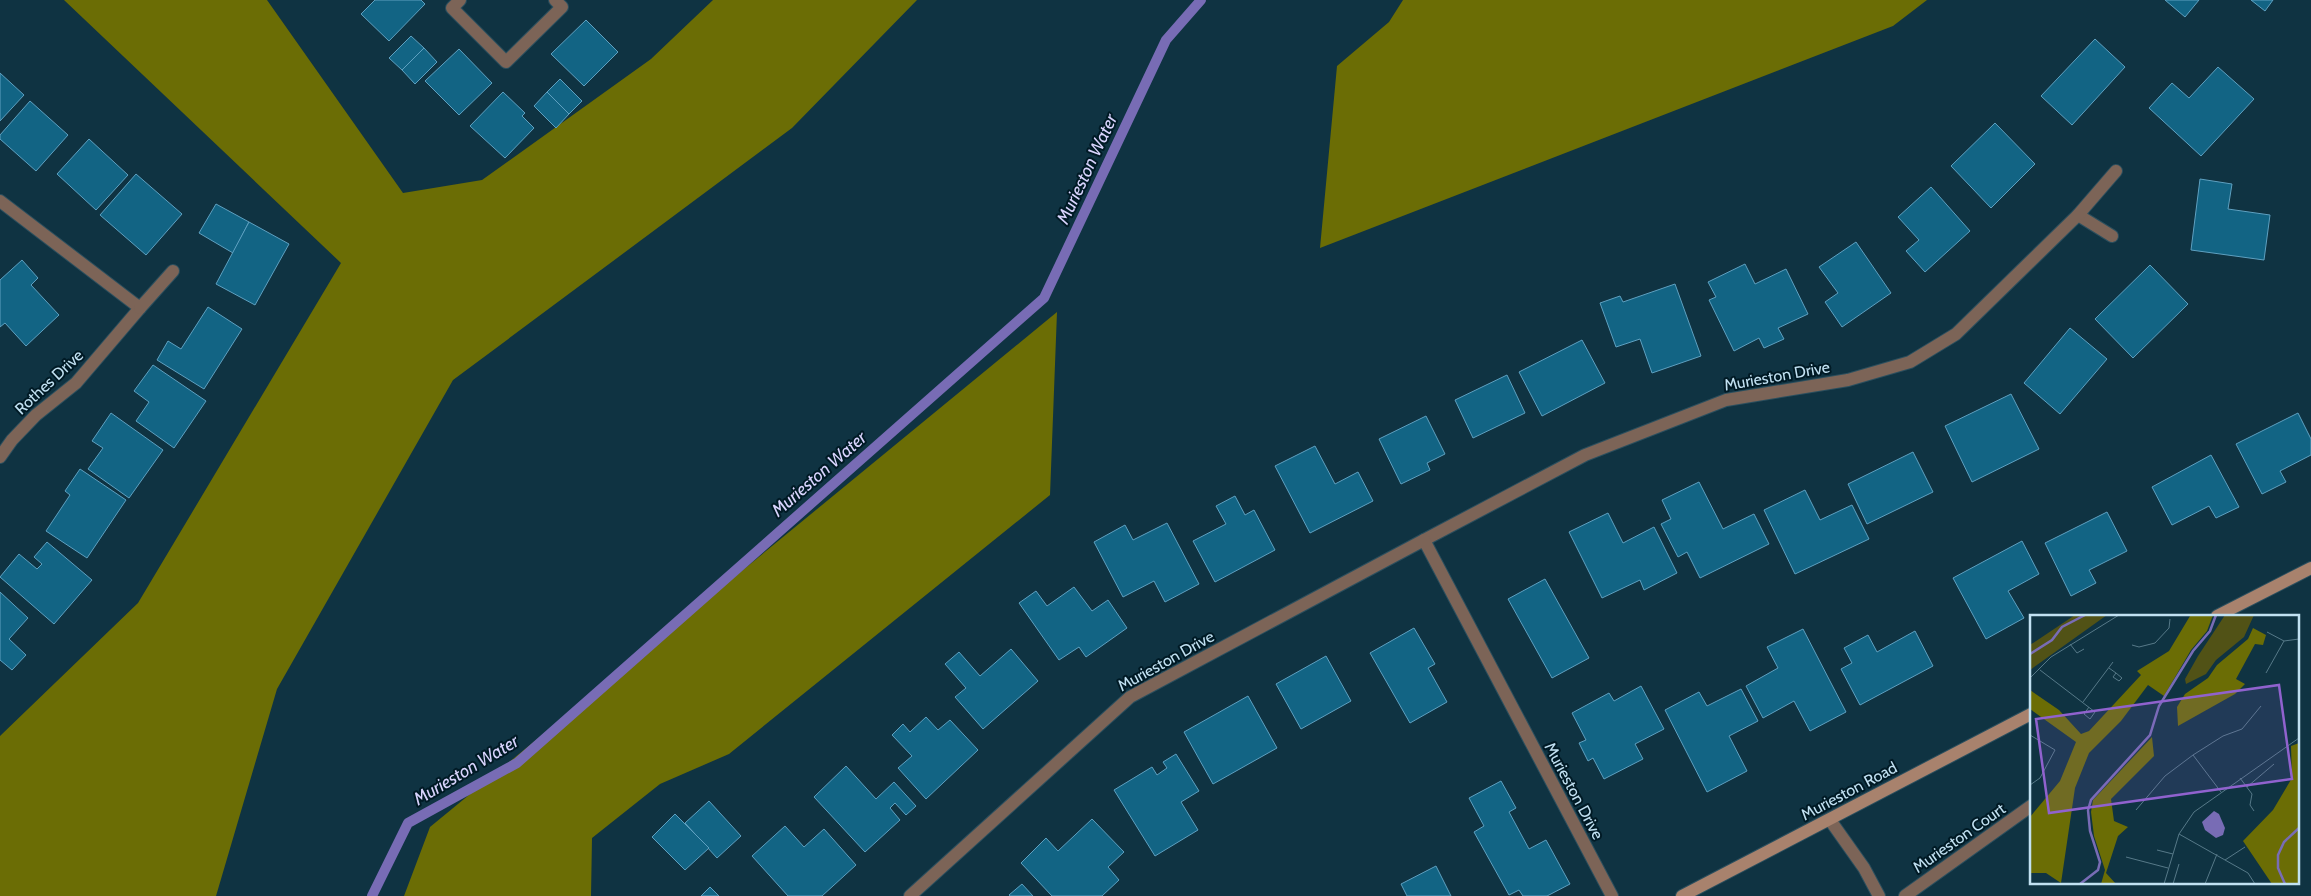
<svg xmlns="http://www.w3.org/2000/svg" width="2311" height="896" font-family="Cabin,sans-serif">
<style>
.forest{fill:#6b6d05}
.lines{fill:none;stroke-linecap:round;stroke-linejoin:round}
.stream{stroke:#786cb5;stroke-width:10}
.building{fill:#126484;stroke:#5ea0c0}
.street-casing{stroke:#2b4f5e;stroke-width:14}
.secondary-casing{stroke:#2b4f5e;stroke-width:14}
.street{stroke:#7c6457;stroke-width:12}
.secondary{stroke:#a8826d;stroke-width:12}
.labels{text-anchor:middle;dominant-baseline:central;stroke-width:4;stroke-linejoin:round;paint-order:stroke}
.street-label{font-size:16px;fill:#c1e1f2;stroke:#001a25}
.water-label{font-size:18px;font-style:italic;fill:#d8d4fd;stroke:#001a25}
.inset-river{fill:none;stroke:#786cb5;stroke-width:2.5}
.inset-road{fill:none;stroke:#567988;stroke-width:1}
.view{fill:#9062ce;fill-opacity:0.15;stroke:#9062ce;stroke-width:2.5}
.inset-edge{fill:none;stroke:#c1e1f2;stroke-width:2.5}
</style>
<rect width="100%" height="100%" fill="#0f3342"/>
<g class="forest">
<path d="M 64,0 L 267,0 L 403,193 L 482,180 L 651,59 L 713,0 L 917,0 L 792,128 L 453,380 L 277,689 L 216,896 L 0,896 L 0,736 L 138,603 L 341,263 Z"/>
<path d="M 1403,0 L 1927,0 L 1893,26 L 1320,248 L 1337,66 L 1389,22 Z"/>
<path d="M 1057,312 L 1050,495 L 729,754 L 660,784 L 592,838 L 591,896 L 404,896 L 430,827 Z"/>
</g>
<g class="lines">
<path class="stream" d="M 372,896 L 408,823 L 517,763 L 1044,298 L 1166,40 L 1201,0"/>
</g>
<g class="building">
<path d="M 375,0 L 421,0 L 425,4 L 389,41 L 361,14 Z"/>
<path d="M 2165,0 L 2199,0 L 2185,17 Z"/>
<path d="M 2251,0 L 2273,0 L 2265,11 Z"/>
<path d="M 586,20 L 618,52 L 584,86 L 551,54 Z"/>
<path d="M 411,36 L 424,48 L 402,70 L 389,58 Z"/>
<path d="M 2095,39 L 2125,67 L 2072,125 L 2041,96 Z"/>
<path d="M 424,48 L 437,62 L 415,84 L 402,70 Z"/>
<path d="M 459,49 L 492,83 L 459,115 L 425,81 Z"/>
<path d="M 2218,67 L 2254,99 L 2201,156 L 2149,108 L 2172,83 L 2189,98 Z"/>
<path d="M 0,73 L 24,95 L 0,121 Z"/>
<path d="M 560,79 L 582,101 L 569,114 L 547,92 Z"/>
<path d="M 503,92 L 525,113 L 522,116 L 534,128 L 505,158 L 470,126 Z"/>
<path d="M 547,92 L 569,114 L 556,128 L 534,106 Z"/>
<path d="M 30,101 L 68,135 L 36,171 L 0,139 L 0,135 Z"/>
<path d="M 1995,123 L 2035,164 L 1991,208 L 1951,166 Z"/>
<path d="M 89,139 L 128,175 L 96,210 L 57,174 Z"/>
<path d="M 136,174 L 182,214 L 146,255 L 100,215 Z"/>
<path d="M 2200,179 L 2232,184 L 2228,209 L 2270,215 L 2264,260 L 2191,250 Z"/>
<path d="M 1931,187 L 1970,231 L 1925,272 L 1906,251 L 1919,240 L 1898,217 Z"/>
<path d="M 216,204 L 249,222 L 233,253 L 199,233 Z"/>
<path d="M 249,222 L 289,244 L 255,305 L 216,284 Z"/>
<path d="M 1856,242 L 1891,293 L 1842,327 L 1825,302 L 1838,293 L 1819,267 Z"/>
<path d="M 22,260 L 38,278 L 31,285 L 59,315 L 26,346 L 5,323 L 0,327 L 0,280 Z"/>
<path d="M 1745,264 L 1755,284 L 1786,269 L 1808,314 L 1778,328 L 1784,339 L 1764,348 L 1759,338 L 1734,351 L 1709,300 L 1716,297 L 1708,282 Z"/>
<path d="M 2150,265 L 2188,304 L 2133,358 L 2095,319 Z"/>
<path d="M 1675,284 L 1701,356 L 1652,373 L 1640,339 L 1616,347 L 1600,303 L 1620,296 L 1623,302 Z"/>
<path d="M 208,307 L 242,329 L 204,389 L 157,360 L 168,341 L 181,349 Z"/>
<path d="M 2070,328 L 2107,359 L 2060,414 L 2024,383 Z"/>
<path d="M 1582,340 L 1605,383 L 1542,416 L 1519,372 Z"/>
<path d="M 153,365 L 206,401 L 174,448 L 136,421 L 149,402 L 134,391 Z"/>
<path d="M 1507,375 L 1525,413 L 1473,438 L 1455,400 Z"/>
<path d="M 2011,394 L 2039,449 L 1972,482 L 1945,426 Z"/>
<path d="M 111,413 L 163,450 L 129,498 L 88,469 L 103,448 L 92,441 Z"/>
<path d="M 2298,413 L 2311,439 L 2311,455 L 2280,471 L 2286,482 L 2262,494 L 2236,444 Z"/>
<path d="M 1426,416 L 1445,454 L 1427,463 L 1430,470 L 1401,484 L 1379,439 Z"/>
<path d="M 1315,446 L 1335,484 L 1358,472 L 1373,501 L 1310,533 L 1275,466 Z"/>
<path d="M 1913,452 L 1933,492 L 1867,524 L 1848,484 Z"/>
<path d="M 2211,455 L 2239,507 L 2216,518 L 2209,506 L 2172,525 L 2152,487 Z"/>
<path d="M 80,469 L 126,500 L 87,558 L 46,531 L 70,495 L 65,491 Z"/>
<path d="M 1699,482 L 1723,529 L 1754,514 L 1769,544 L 1700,578 L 1687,552 L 1678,557 L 1661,524 L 1671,519 L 1662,500 Z"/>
<path d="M 1805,490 L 1820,520 L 1852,505 L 1869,539 L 1795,574 L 1764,510 Z"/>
<path d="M 1235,496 L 1245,515 L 1254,510 L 1275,550 L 1215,582 L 1193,541 L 1226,524 L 1216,506 Z"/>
<path d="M 2107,512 L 2127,551 L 2089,570 L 2096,583 L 2071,596 L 2045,543 Z"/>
<path d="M 1608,513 L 1623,543 L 1654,527 L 1677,573 L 1644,590 L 1640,580 L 1602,598 L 1569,532 Z"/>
<path d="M 1167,523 L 1199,584 L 1165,602 L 1154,581 L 1123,597 L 1094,542 L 1125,525 L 1133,540 Z"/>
<path d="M 2022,541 L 2039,574 L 2008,591 L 2024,618 L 1986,639 L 1953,578 Z"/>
<path d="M 47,542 L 92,580 L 54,624 L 0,577 L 19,554 L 37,569 L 42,564 L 34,557 Z"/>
<path d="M 1545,579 L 1589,658 L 1552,678 L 1508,599 Z"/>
<path d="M 1074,587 L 1092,611 L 1108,600 L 1127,628 L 1086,657 L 1079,647 L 1059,660 L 1019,603 L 1036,591 L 1047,606 Z"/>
<path d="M 0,592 L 28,618 L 9,639 L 26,655 L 12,670 L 0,660 Z"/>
<path d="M 1414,628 L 1435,664 L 1428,668 L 1447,702 L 1410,723 L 1370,653 Z"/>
<path d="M 1803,629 L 1846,712 L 1810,731 L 1794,701 L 1763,718 L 1746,686 L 1778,668 L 1767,647 Z"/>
<path d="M 1915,631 L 1933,666 L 1860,705 L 1841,669 L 1852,663 L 1844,648 L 1868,635 L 1877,652 Z"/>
<path d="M 1011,649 L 1038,681 L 983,729 L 955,697 L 966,688 L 945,664 L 959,652 L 980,676 Z"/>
<path d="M 1326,656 L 1351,701 L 1301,729 L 1276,684 Z"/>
<path d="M 1641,686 L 1664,729 L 1635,744 L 1643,759 L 1604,779 L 1593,758 L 1588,761 L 1579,743 L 1586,740 L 1572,713 L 1609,693 L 1614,701 Z"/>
<path d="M 1741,689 L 1758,721 L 1729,736 L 1747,771 L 1707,792 L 1665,710 L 1699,692 L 1707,706 Z"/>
<path d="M 1248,696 L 1277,748 L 1213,784 L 1184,732 Z"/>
<path d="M 926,717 L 938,730 L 950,720 L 978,750 L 926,799 L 898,768 L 912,756 L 892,735 L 903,724 L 910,732 Z"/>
<path d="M 1176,754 L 1199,791 L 1181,802 L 1198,830 L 1155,856 L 1114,790 L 1152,767 L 1157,775 L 1167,768 L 1163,762 Z"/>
<path d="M 846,766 L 876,799 L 894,782 L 916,806 L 906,815 L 895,803 L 890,808 L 900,820 L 865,852 L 814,797 Z"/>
<path d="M 1501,781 L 1516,808 L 1509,812 L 1529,849 L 1546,840 L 1570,884 L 1547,896 L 1523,896 L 1519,890 L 1509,895 L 1474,832 L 1484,826 L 1469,798 Z"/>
<path d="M 709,801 L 741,836 L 717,858 L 685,823 Z"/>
<path d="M 675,814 L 709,848 L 685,870 L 652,837 Z"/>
<path d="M 1092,819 L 1124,852 L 1108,867 L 1119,880 L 1102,896 L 1052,896 L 1021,863 L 1046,838 L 1058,851 Z"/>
<path d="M 785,826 L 804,847 L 824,829 L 856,865 L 822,896 L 788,896 L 752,856 Z"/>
<path d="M 1436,866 L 1451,896 L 1407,896 L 1401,884 Z"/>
<path d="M 1022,884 L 1033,896 L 1010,896 L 1009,895 Z"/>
<path d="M 710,887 L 719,896 L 701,896 Z"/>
</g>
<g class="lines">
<g class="street-casing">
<g id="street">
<path d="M 460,0 L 452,8 L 506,62 L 562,7 L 555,0"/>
<path d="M 0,201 L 140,308 L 76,383 L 36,415 L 12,440 L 0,457"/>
<path d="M 2078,215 L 2112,236"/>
<path d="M 140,308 L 173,271"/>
<path d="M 1424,540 L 1585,455 L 1726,400 L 1848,380 L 1910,362 L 1956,334 L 2078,215 L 2116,171"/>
<path d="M 1830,820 L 1864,868 L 1879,896"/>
<path d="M 910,896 L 1130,697 L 1424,540 L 1612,896"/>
<path d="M 1905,896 L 2031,806"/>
</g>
</g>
<g class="secondary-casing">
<g id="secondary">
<path d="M 2217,616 L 2311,568"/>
<path d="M 1682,896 L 2031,714"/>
</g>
</g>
<use href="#street" class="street"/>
<use href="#secondary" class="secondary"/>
</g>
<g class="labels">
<g class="street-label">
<text transform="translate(1777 376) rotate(-10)">Murieston Drive</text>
<text transform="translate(49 382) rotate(-43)">Rothes Drive</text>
<text transform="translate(1166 661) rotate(-29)">Murieston Drive</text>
<text transform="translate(1574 791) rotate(62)">Murieston Drive</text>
<text transform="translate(1849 791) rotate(-28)">Murieston Road</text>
<text transform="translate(1959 838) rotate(-35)">Murieston Court</text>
</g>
<g class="water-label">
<text transform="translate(1087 169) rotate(-65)">Murieston Water</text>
<text transform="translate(819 474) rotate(-41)">Murieston Water</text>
<text transform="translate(466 770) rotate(-31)">Murieston Water</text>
</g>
</g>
<g transform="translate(2030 615)">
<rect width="269" height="269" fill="#0f3342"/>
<path d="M 45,0 L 77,0 L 0,55 L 0,30 ZM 195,0 L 224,0 L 214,22 L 186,45 L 176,59 L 156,69 L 155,64 L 168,41 Z" fill="#515216"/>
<path d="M 183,0 L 177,16 L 161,35 L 134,81 L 118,70 L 91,106 L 59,138 L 45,173 L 31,268 L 16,258 L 0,258 L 0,202 L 30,166 L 46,127 L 0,94 L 0,75 L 29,95 L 51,119 L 59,116 L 111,60 L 107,56 L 139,36 L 160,1 ZM 223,13 L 236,20 L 233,30 L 225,29 L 206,64 L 215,69 L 205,79 L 148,111 L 147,92 L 155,79 L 178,63 L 187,50 L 218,24 ZM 122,122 L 124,141 L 81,184 L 84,206 L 98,212 L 88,221 L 76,258 L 86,269 L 71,269 L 75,255 L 64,221 L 61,197 L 63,185 ZM 269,128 L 269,269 L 242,269 L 213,226 L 243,195 L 262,163 L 261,131 Z" fill="#6b6d05"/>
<path d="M 184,196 L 189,199 L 195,213 L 193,220 L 186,223 L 175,215 L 172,207 Z" fill="#786cb5"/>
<path class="inset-river" d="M 0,39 L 22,25 L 32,12 L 55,0M 50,269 L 68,255 L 70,247 L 60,216 L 58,195 L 61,185 L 120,120 L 129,91 L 163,36 L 180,16 L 186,0M 255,269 L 248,253 L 248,240 L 254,227 L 269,213"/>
<path class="inset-road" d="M 237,17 L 254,26M 40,29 L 47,38 L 54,34M 102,30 L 109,32 L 125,28 L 139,13 L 140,4M 79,53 L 86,58 L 92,63 L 89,66 L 83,62 L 86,58M 10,55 L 65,97 L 60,104 L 54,99 L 59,92M 236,58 L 254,26 L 269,24M 0,63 L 21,42 L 89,0M 53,87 L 83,47M 0,120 L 25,135 L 10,163 L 0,170M 163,140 L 193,121 L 212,114 L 231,91M 210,163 L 222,179 L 220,190 L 224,196M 217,172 L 244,149M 106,195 L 135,161 L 163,140 L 191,177M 149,219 L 218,258 L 225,269M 127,235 L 143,239M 96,242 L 138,253M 195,245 L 215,232M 134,269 L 149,219 L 164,197 L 269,123M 143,269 L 149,249M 175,269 L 187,239"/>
<path class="view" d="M 249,70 L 262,164 L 19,198 L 6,104 Z"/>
<rect width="269" height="269" class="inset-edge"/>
</g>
</svg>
